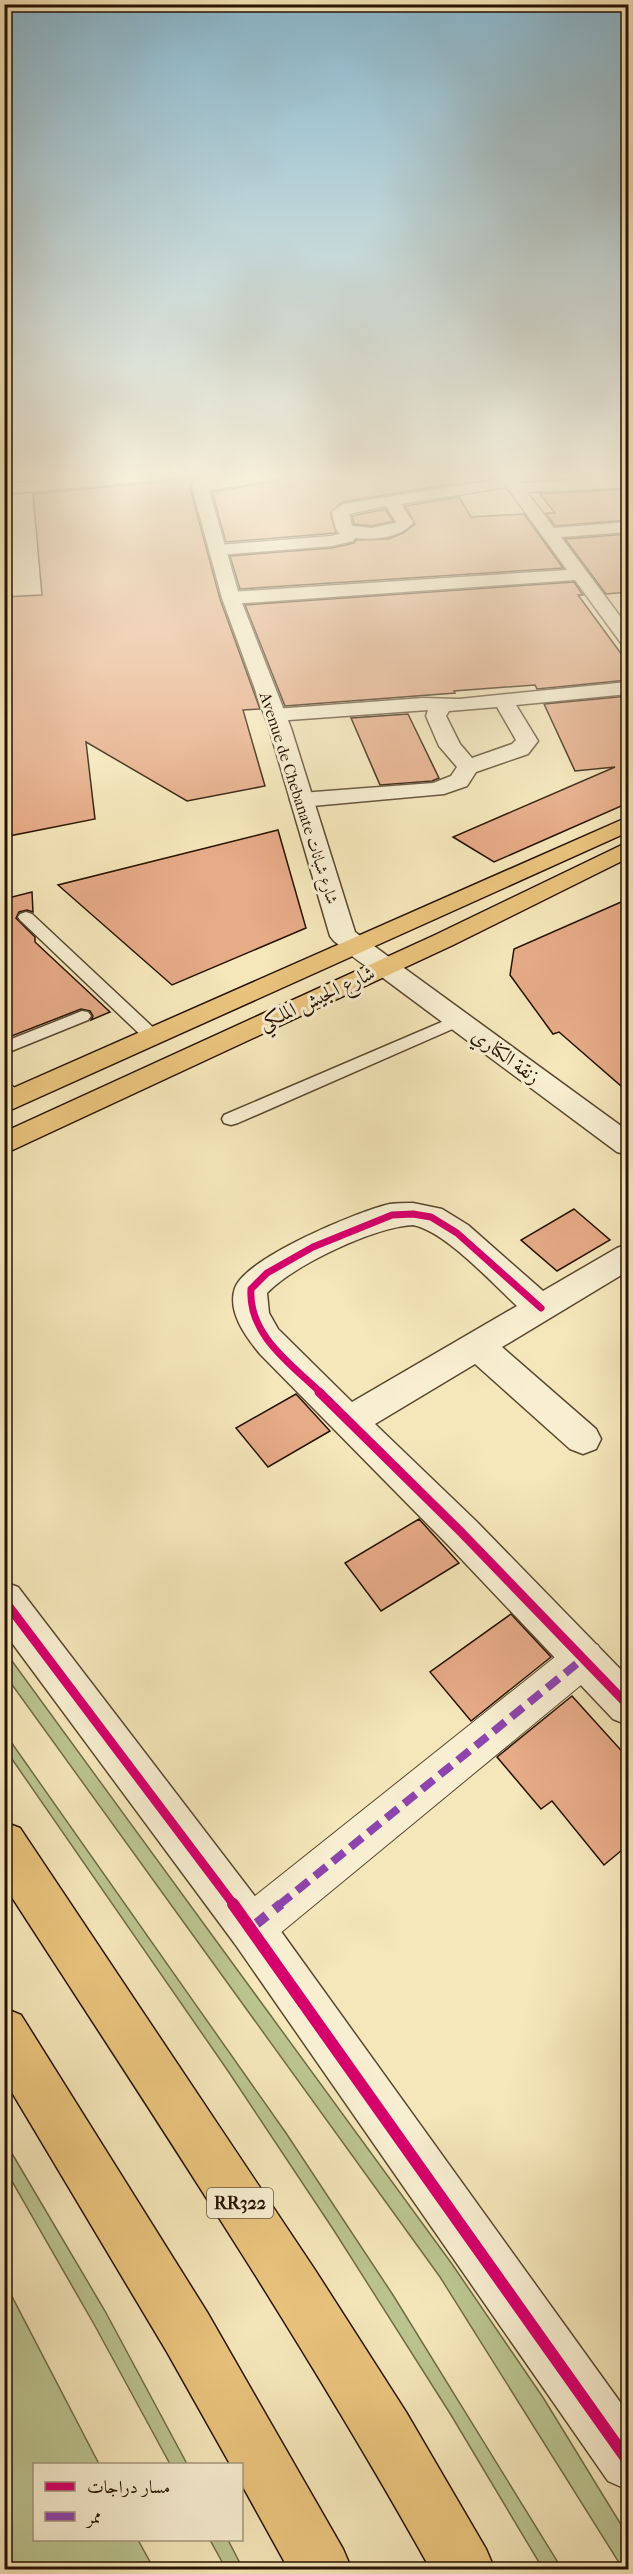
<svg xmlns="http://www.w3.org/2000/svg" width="633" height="2574" font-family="'IM FELL French Canon',Amiri,serif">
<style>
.green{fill:#bbc590;stroke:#706c48;stroke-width:1.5}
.building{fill:#e6ab87;stroke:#261201;stroke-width:1.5}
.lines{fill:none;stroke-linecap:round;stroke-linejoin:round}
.service-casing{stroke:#5a472f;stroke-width:3}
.pedestrian-casing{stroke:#5a472f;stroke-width:2}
.minor-casing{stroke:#5a472f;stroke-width:3}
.tertiary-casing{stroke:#5a472f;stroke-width:3}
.primary-casing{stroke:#261201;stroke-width:3}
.path-far1{stroke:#261201;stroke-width:2;stroke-dasharray:2 1.5;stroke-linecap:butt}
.path{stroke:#261201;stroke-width:3;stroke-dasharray:3 2;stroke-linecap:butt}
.service{fill:#f8efd2;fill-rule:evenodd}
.pedestrian{fill:#f8efd2;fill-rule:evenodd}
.minor{fill:#f8efd2;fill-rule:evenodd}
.tertiary{fill:#f8efd2;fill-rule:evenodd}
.primary{fill:#eac47d;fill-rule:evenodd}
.quiet-far2{stroke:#8e44ad;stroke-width:3;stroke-dasharray:7 3;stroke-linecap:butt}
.quiet-far1{stroke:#8e44ad;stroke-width:8;stroke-dasharray:15 8;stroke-linecap:butt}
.quiet{stroke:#8e44ad;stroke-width:10;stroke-dasharray:20 10;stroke-linecap:butt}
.cycleway-far2-casing{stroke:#f8efd2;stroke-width:10}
.cycleway-far1-casing{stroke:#f8efd2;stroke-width:13}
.cycleway-casing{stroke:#f8efd2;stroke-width:16}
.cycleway-far2{stroke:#d6006c;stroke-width:7}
.cycleway-far1{stroke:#d6006c;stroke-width:9}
.cycleway{stroke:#d6006c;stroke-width:12}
.labels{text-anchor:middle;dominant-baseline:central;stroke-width:6;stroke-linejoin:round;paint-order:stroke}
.far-street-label{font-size:16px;fill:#261201;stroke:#f8efd2}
.shield{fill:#f8efd2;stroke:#655440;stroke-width:1.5}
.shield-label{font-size:18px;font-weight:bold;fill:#261201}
.street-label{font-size:20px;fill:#261201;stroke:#f8efd2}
</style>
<rect width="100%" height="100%" fill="#f5e7ba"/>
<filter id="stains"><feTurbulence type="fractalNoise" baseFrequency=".00333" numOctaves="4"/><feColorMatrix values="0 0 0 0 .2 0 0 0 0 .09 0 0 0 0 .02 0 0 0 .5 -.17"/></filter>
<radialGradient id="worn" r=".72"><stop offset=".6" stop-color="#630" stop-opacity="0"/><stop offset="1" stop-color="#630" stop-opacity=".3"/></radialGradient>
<g class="green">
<path d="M 4,1650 L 452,2264 L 544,2399 L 628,2536 L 628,2569 L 623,2569 L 440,2277 L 5,1675 Z"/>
<path d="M 4,1732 L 286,2133 L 393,2295 L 562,2569 L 543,2569 L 451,2415 L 333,2229 L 228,2071 L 5,1749 Z"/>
<path d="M 4,2140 L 105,2311 L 187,2464 L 170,2464 L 95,2326 L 5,2169 Z"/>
<path d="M 5,2283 L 99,2464 L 34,2464 L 34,2540 L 138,2540 L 154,2569 L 5,2569 Z"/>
<path d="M 210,2540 L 228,2540 L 243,2569 L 226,2569 Z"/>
</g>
<g class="building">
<path d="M 31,474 L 99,474 L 31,479 Z"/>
<path d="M 179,474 L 198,474 L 190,488 L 220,599 L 260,709 L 243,710 L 265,786 L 187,801 L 86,742 L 95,819 L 4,837 L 4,597 L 42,595 L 33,494 L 169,481 Z"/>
<path d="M 293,474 L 445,474 L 452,484 L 342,502 L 330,513 L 336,533 L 226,542 L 212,492 L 276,481 L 286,475 Z"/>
<path d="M 628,489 L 628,520 L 555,526 L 546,513 L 555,513 L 540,494 Z"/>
<path d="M 459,497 L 471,517 L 524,514 L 563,568 L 240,589 L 230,556 L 332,548 L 354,543 L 356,540 L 388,539 L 403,533 L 415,524 L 405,506 Z"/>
<path d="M 385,509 L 393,521 L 372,526 L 354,524 L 352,516 Z"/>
<path d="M 628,534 L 628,592 L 606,594 L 565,539 Z"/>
<path d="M 574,582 L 583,595 L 578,595 L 628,663 L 628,680 L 537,689 L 535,685 L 454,691 L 455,693 L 285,706 L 245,605 Z"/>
<path d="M 628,696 L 628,803 L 494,862 L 453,837 L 615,767 L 575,771 L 544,704 Z"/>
<path d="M 408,714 L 439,778 L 432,781 L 380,785 L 351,718 Z"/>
<path d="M 278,830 L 306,928 L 172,985 L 58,885 Z"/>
<path d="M 32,892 L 33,912 L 27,910 L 19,912 L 16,918 L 35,937 L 35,942 L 110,1012 L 91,1020 L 93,1016 L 90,1011 L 81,1009 L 4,1039 L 4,899 Z"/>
<path d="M 628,899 L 628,1092 L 559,1032 L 553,1034 L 510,975 L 514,949 Z"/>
<path d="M 574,1209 L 610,1240 L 557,1271 L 521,1240 Z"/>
<path d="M 296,1394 L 330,1431 L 268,1467 L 236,1428 Z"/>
<path d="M 419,1519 L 459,1563 L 381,1611 L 345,1563 Z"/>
<path d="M 511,1614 L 551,1657 L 471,1721 L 430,1672 Z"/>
<path d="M 572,1696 L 628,1758 L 628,1845 L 604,1865 L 552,1801 L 541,1809 L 497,1757 Z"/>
</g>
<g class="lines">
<g class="service-casing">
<g id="service">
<path d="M 26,912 L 32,914 L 159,1033 L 162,1037 L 159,1041 L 147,1041 L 20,920 L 18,917 L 20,914 Z"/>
<path d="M 82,1011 L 88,1012 L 91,1016 L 88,1020 L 4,1054 L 4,1042 Z"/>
<path d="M 458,1015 L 464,1016 L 467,1020 L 464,1024 L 238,1123 L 231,1125 L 224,1123 L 222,1119 L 224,1115 Z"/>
<path d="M 4,1081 C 13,1084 18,1092 23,1099 L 21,1103 L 14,1105 L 4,1100 Z"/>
</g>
</g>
<g class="pedestrian-casing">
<path id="pedestrian" d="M 584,1640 L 598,1645 L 604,1658 L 598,1671 L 267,1944 L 251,1950 L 235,1944 L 229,1928 L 235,1912 L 570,1645 Z"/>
</g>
<g class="minor-casing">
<g id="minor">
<path d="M 121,474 L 177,474 L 169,479 L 4,494 L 4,484 Z"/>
<path d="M 250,474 L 284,474 L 276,479 L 200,492 L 192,487 L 200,482 Z"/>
<path d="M 497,474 L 513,474 L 520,483 L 628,477 L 628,487 L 527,492 L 554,528 L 628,522 L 628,532 L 561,537 L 628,627 L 628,645 L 621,643 L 575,580 L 231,604 L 225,602 L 222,598 L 225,594 L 231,592 L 567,570 L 507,487 L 401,504 L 413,522 C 402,538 374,540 355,538 L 353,541 L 332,546 L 218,555 L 212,554 L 209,550 L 212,546 L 218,545 L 331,536 L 340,534 L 336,529 L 332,512 L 343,504 L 500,479 ZM 386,506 L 396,522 L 395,523 L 372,528 L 352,526 L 349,514 Z"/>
<path d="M 628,682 L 628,694 L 516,705 L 538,741 L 528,754 L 476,772 L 467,786 L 444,794 L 301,807 L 293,805 L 290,800 L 293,795 L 301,793 L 433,783 L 451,776 L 457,767 L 439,746 L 426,716 L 428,710 L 275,721 L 268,719 L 265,715 L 268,711 L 275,709 L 423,698 L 459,699 ZM 497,707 L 516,740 L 512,744 L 472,758 L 460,744 L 446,716 L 449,711 Z"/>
<path d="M 384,958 L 393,960 L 628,1131 L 628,1155 L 617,1152 L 375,972 L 371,966 L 375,960 Z"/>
<path d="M 413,1203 L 442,1209 L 468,1225 L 543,1291 L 617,1248 L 628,1244 L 628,1271 L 502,1347 L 596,1429 L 601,1439 L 596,1449 L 583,1454 L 570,1449 L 475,1364 L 375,1424 L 476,1521 L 628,1677 L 628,1725 L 613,1719 L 448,1545 L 260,1354 C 246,1337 227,1312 235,1288 C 246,1258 358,1211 390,1204 C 397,1203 406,1203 413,1203 ZM 413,1225 C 445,1231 492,1283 517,1306 L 352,1402 L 278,1329 L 269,1313 L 267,1293 C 294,1265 374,1227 413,1225 Z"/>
<path d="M 4,1582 L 18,1587 L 267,1912 L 628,2413 L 628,2490 L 608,2481 L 235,1944 L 4,1632 Z"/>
</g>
</g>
<g class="tertiary-casing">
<path id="tertiary" d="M 200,474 L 216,474 L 208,487 L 240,598 L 291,728 L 355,932 L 393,960 L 397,966 L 393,972 C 371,977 351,954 334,941 L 330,936 L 269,728 L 222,598 L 192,487 Z"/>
</g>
<g class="primary-casing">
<g id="primary">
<path d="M 628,817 L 628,832 L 4,1113 L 4,1092 Z"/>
<path d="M 628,842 L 628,858 L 453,945 L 4,1154 L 4,1132 L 435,935 Z"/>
<path d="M 4,1822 L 20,1828 L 315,2270 L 406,2412 L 486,2549 L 495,2570 L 431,2570 C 300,2335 150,2111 4,1885 Z"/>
<path d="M 4,2008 L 21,2015 L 207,2312 L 343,2549 L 352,2570 L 289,2570 L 242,2485 L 242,2464 L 230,2464 L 167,2352 L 4,2079 Z"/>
</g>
</g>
<path class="path-far1" d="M 4,691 L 11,691 L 11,700 L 4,700"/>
<g class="path">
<path d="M 4,856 L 7,856 L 4,858"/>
<path d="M 4,875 L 10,862 L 7,856"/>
<path d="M 4,889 L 11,896"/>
</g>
<use href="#service" class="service"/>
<use href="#pedestrian" class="pedestrian"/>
<use href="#minor" class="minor"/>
<use href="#tertiary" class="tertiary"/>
<use href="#primary" class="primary"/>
<path class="quiet-far2" d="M 622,630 L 628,629"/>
<path class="quiet-far1" d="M 279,1905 L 584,1658"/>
<path class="quiet" d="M 251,1928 L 281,1904"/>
<g class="cycleway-far2-casing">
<path id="cycleway-far2" d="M 321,1393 C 291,1364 248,1335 251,1289 L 267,1273 L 313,1247 L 392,1215 L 413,1214 L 431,1217 L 457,1233 L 541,1308"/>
</g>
<g class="cycleway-far1-casing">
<g id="cycleway-far1">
<path d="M 319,1392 L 462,1533 L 628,1705"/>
<path d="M 4,1600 L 234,1905"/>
</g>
</g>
<g class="cycleway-casing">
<path id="cycleway" d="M 233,1904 L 628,2461"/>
</g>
<use href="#cycleway-far2" class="cycleway-far2"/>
<use href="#cycleway-far1" class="cycleway-far1"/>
<use href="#cycleway" class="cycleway"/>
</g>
<linearGradient id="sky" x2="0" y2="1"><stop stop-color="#8ab9d0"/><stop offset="0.57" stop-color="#faf4e0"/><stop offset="1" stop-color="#faf4e0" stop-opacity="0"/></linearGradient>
<rect width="633" height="834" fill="url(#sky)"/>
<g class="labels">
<g class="far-street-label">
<text transform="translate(299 798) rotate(72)">Avenue de Chebanate شارع شبانات</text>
</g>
<rect class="shield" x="207" y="2188" width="66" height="30" rx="4.5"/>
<g class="shield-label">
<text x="240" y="2203">RR322</text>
</g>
<g class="street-label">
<text transform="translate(317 998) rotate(-25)">شارع الجيش الملكي</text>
<text transform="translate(506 1056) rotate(36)">زنقة الكناري</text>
</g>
</g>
<rect width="633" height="2574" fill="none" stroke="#f5e7ba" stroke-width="24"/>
<rect x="6" y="6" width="621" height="2562" fill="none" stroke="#261201" stroke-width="3"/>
<rect x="12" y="12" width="609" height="2550" fill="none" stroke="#261201" stroke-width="1.5"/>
<rect x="33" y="2463" width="210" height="78" fill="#f8efd2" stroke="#a4977e" stroke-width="1.5"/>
<rect x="45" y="2482" width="30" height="9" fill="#d6006c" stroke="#a4977e" stroke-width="1.5"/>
<text x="87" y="2493" font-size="18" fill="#261201">مسار دراجات</text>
<rect x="45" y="2512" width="30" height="9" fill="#8e44ad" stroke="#a4977e" stroke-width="1.5"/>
<text x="87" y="2523" font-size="18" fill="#261201">ممر</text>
<rect width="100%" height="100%" filter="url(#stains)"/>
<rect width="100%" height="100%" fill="url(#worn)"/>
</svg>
